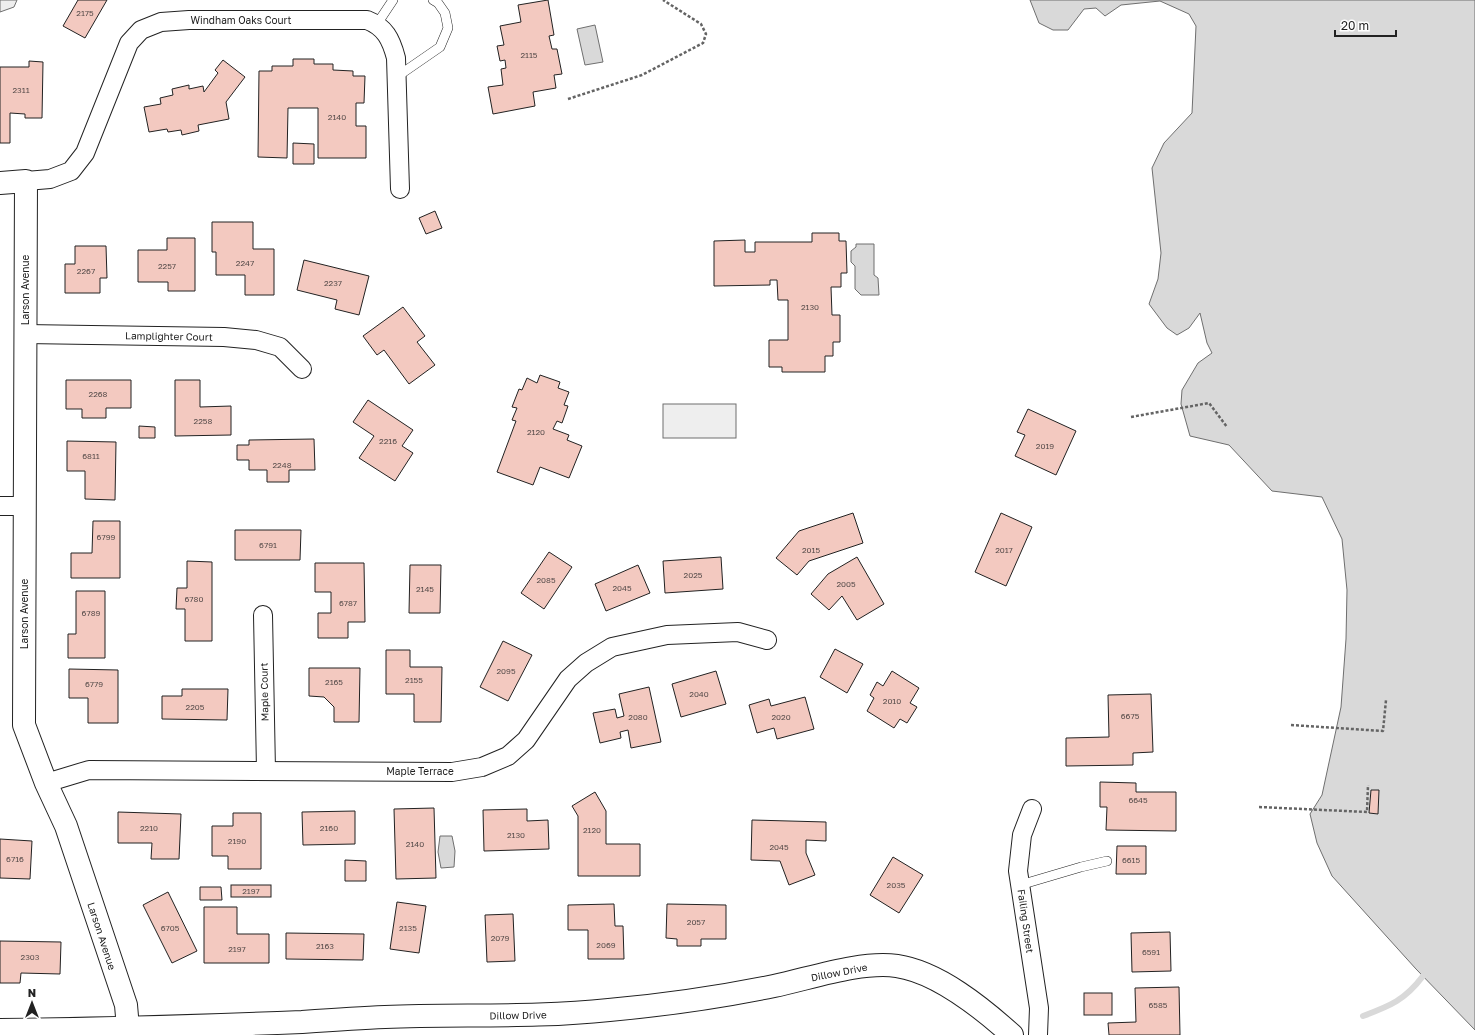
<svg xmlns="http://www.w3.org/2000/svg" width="1475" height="1035" font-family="'Golos Text',sans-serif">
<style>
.green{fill:#eee;stroke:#6f6f6f}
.water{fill:#d9d9d9;stroke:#6f6f6f}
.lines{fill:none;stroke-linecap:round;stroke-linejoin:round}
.stream{stroke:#d9d9d9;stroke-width:6}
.building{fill:#f3c9c0;stroke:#222}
.lane-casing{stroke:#222;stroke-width:10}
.street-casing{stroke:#222;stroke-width:20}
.secondary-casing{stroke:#222;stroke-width:24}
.path{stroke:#646464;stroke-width:2.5;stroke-dasharray:3 2;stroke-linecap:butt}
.lane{stroke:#fff;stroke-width:9}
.street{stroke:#fff;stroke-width:18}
.secondary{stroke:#fff;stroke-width:22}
.labels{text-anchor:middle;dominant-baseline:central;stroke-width:3;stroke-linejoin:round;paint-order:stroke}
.number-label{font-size:8px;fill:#564c4a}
.street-label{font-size:10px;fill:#222;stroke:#fff}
</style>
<rect width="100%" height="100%" fill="#fff"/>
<g class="green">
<path d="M 0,0 L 17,0 L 14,7 L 0,12 Z"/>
<rect x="663" y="404" width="73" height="34"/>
</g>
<g class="water">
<path d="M 1030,0 L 1475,0 L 1475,1030 L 1416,969 L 1332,876 L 1317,843 L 1310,814 L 1322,795 L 1341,707 L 1346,639 L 1347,590 L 1342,539 L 1322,497 L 1272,491 L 1229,445 L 1190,436 L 1181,404 L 1182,390 L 1198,363 L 1212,353 L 1207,343 L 1200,313 L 1189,328 L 1177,335 L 1167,328 L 1149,304 L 1158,279 L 1161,253 L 1152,168 L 1164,143 L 1192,113 L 1196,26 L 1189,14 L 1160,1 L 1121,5 L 1105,16 L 1096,8 L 1084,9 L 1068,30 L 1053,30 L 1039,23 Z"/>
<path d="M 595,25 L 603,62 L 585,65 L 577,29 Z"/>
<path d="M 856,244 L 874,244 L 874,275 L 878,278 L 879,295 L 861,295 L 855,289 L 855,266 L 851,262 L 851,251 L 856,247 Z"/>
<path d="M 440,836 L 452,836 L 455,851 L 454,867 L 441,868 L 438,852 Z"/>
</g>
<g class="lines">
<path class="stream" d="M 1363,1016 C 1390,1006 1405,1000 1423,976"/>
</g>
<g class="building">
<path d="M 78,0 L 107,0 L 85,38 L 63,26 Z"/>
<path d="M 548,0 L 554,35 L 549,36 L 552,49 L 557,49 L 562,74 L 554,75 L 556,88 L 533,92 L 535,106 L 493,114 L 488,87 L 503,85 L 501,69 L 506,68 L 505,60 L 500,61 L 497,46 L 504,45 L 500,26 L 521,22 L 518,5 Z"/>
<path d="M 293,59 L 314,59 L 314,64 L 333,64 L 333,70 L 353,71 L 353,76 L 365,76 L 364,103 L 356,103 L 356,126 L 366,126 L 366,158 L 318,158 L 318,108 L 288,108 L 287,158 L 258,157 L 259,71 L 272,71 L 272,66 L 293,66 Z"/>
<path d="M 223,60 L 245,77 L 226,102 L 229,119 L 198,125 L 199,131 L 182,135 L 181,130 L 168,132 L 167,129 L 149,132 L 144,107 L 161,104 L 160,98 L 173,95 L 172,89 L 189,85 L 189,89 L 203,86 L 204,92 L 218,73 L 215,70 Z"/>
<path d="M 29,61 L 43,62 L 42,118 L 25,118 L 25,114 L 10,113 L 10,143 L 0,143 L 0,67 L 29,67 Z"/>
<path d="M 293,143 L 314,144 L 314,164 L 293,164 Z"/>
<path d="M 435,211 L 442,228 L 426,234 L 419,218 Z"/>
<path d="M 212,222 L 253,222 L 253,249 L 274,249 L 274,295 L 245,295 L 245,275 L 216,275 L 216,252 L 212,252 Z"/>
<path d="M 812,233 L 839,233 L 839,241 L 846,241 L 847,273 L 841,273 L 841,287 L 831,287 L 832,315 L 840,315 L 840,342 L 833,342 L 833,356 L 825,356 L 825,372 L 782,372 L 782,367 L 769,367 L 769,340 L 788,340 L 788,300 L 778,300 L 777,280 L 770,280 L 770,285 L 714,286 L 714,241 L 745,240 L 745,252 L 755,252 L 755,242 L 812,242 Z"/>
<path d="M 167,238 L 195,238 L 195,291 L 168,291 L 168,282 L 138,282 L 138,250 L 167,250 Z"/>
<path d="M 75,246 L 106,246 L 107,278 L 100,278 L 100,293 L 65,293 L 65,264 L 75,264 Z"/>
<path d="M 304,260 L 369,276 L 359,315 L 335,309 L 337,300 L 297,290 Z"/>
<path d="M 403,307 L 425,336 L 417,342 L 435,365 L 409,384 L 384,350 L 377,355 L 363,336 Z"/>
<path d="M 540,375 L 560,382 L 558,388 L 569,392 L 564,405 L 568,406 L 562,423 L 557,421 L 553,429 L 569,435 L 567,440 L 582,446 L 569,478 L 540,467 L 533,485 L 497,472 L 516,421 L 512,420 L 517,408 L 512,407 L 519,389 L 522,390 L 527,378 L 537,383 Z"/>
<path d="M 66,380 L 131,380 L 131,408 L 106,408 L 106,418 L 82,418 L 82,409 L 66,409 Z"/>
<path d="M 175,380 L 200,380 L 200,407 L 231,406 L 231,435 L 175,436 Z"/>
<path d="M 368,400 L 413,430 L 402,446 L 413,453 L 395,481 L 359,458 L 374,436 L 353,422 Z"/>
<path d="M 1028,409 L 1076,431 L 1056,475 L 1015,456 L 1025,435 L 1017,432 Z"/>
<path d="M 139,426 L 155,427 L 155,438 L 139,438 Z"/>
<path d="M 314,439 L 315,470 L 289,470 L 289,482 L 267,482 L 267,470 L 249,470 L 249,460 L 237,460 L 237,445 L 249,445 L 249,440 Z"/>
<path d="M 67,441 L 116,442 L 115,500 L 85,499 L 85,471 L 67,471 Z"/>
<path d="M 853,513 L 863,543 L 809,561 L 797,575 L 776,558 L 799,531 Z"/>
<path d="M 1001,513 L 1032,527 L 1006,586 L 975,572 Z"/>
<path d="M 93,521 L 120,521 L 120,578 L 71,578 L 71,553 L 92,553 Z"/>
<path d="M 235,530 L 301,530 L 300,560 L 235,560 Z"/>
<path d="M 549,552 L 572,567 L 544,609 L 521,593 Z"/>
<path d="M 721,557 L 723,589 L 665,593 L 663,561 Z"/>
<path d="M 857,557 L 884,604 L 857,620 L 842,596 L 829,610 L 811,594 L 828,574 Z"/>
<path d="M 187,561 L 212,562 L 212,641 L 185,641 L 185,609 L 176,609 L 177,588 L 187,588 Z"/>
<path d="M 315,563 L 364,563 L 365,622 L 348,622 L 348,638 L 318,638 L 318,613 L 331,613 L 331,592 L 315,592 Z"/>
<path d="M 410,565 L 441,565 L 440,613 L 409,613 Z"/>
<path d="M 638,565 L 650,593 L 606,611 L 595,584 Z"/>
<path d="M 76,591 L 105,591 L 105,658 L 68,658 L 68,634 L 76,634 Z"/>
<path d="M 503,641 L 532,655 L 508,701 L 480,687 Z"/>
<path d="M 835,649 L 863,664 L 847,693 L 820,677 Z"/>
<path d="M 386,650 L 410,650 L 410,667 L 442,667 L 441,722 L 414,722 L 414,694 L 386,694 Z"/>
<path d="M 309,668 L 360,668 L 359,722 L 334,722 L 334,707 L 324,697 L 309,696 Z"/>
<path d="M 69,669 L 118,670 L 118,723 L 88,723 L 88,698 L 69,698 Z"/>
<path d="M 716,671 L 726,704 L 681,717 L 672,684 Z"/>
<path d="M 892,671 L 919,688 L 910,703 L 917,707 L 907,723 L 900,719 L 894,728 L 867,711 L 874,698 L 870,695 L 877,682 L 883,686 Z"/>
<path d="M 649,687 L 661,742 L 631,748 L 628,730 L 620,732 L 621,738 L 600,743 L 593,713 L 615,709 L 617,718 L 624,716 L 619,694 Z"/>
<path d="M 182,689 L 228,689 L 227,720 L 162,719 L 162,696 L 182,696 Z"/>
<path d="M 1151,694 L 1153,752 L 1133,753 L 1133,765 L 1066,766 L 1066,738 L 1109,737 L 1108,695 Z"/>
<path d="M 805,697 L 814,729 L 777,739 L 774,728 L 757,733 L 749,705 L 769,699 L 771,706 Z"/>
<path d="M 1100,782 L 1136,783 L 1136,792 L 1176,792 L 1176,831 L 1106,830 L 1107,807 L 1100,807 Z"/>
<path d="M 1371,790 L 1379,790 L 1378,814 L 1369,813 Z"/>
<path d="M 595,792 L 606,811 L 606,844 L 640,844 L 640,876 L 578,876 L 578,816 L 572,806 Z"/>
<path d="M 434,808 L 436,878 L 396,879 L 394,809 Z"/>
<path d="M 527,809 L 527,821 L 548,820 L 549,849 L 484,851 L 483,810 Z"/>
<path d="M 355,811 L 355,844 L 303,845 L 302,812 Z"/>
<path d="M 118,812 L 181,814 L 179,859 L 151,859 L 152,843 L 118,843 Z"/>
<path d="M 233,813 L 261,813 L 261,869 L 228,869 L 228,856 L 212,856 L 212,826 L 233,826 Z"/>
<path d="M 752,820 L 826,822 L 826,841 L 806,840 L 806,853 L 815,875 L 789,885 L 780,861 L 751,860 Z"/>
<path d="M 0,839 L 32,841 L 30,879 L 0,878 Z"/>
<path d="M 1117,846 L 1146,846 L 1146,874 L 1116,874 Z"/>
<path d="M 893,857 L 923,875 L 899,913 L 870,895 Z"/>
<path d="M 345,860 L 366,861 L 366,881 L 345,881 Z"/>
<rect x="231" y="885" width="40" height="12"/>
<path d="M 200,887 L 221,887 L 222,900 L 200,900 Z"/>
<path d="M 168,892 L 197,951 L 172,963 L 143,905 Z"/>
<path d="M 397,902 L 426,906 L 419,953 L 390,949 Z"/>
<path d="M 614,904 L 615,926 L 623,926 L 624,959 L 588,959 L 588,930 L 568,930 L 568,905 Z"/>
<path d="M 667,904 L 726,905 L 726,939 L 701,939 L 701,946 L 677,946 L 677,939 L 666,938 Z"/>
<path d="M 204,907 L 237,907 L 237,934 L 269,934 L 269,963 L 204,963 Z"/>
<path d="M 513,914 L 515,961 L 487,962 L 485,915 Z"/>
<path d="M 1170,932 L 1171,971 L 1132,972 L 1131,933 Z"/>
<path d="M 286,933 L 364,934 L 363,960 L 286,959 Z"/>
<path d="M 0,941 L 61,942 L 60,974 L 21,973 L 20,983 L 0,983 Z"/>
<path d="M 1179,987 L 1180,1035 L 1109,1035 L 1108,1023 L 1136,1022 L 1135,988 Z"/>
<rect x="1084" y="993" width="28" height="22"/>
</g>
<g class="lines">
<g class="lane-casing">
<g id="lane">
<path d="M 377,24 L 393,0"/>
<path d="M 398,76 L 440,47 L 448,28 L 445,13 L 438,3 L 433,0"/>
<path d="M 1020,885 L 1081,867 L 1107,861"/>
</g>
</g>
<g class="street-casing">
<g id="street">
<path d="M 26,181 L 50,179 L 71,171 L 85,153 L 129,43 L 141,30 L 161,22 L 189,20 L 367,20 C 385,27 391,39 396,58 L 400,189"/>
<path d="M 25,334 L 224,337 L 256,340 L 280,347 L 302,369"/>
<path d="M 0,506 L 24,506"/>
<path d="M 263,615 L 266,770"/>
<path d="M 46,783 L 89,770 L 452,772 L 482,767 L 508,756 L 526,740 L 568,679 L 586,663 L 612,647 L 667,635 L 738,632 L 767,640"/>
<path d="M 1032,809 L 1022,835 L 1018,871 L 1039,1008 L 1038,1035"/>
</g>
</g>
<g class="secondary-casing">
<g id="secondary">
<path d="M 0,183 L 26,181 L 24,725 L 46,783 L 66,826 L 126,1005 L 128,1028"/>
<path d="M 0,1030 C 101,1029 201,1026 302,1022 C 330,1020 358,1018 385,1017 C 460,1014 535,1018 609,1010 C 665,1005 720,997 774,986 C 812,978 860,961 897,966 C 938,972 982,1008 1012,1035"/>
</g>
</g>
<g class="path">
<path d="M 568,99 L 642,75 L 703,43 L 706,34 L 701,24 L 663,0"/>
<path d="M 1131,417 L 1209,403 L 1227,427"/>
<path d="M 1291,725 L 1383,731 L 1386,700"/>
<path d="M 1259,807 L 1367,812 L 1368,785"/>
</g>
<use href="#lane" class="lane"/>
<use href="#street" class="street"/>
<use href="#secondary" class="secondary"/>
</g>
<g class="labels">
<g class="number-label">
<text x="85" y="13">2175</text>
<text x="529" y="55">2115</text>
<text x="21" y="90">2311</text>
<text x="337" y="117">2140</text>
<text x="245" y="263">2247</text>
<text x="167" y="266">2257</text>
<text x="86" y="271">2267</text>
<text x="333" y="283">2237</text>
<text x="810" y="307">2130</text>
<text x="98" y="394">2268</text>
<text x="203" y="421">2258</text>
<text x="536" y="432">2120</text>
<text x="388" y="441">2216</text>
<text x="1045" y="446">2019</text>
<text x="91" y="456">6811</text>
<text x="282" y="465">2248</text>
<text x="106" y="537">6799</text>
<text x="268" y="545">6791</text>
<text x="811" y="550">2015</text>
<text x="1004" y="550">2017</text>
<text x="693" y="575">2025</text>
<text x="546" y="580">2085</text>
<text x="846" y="584">2005</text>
<text x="622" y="588">2045</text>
<text x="425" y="589">2145</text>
<text x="194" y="599">6780</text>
<text x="348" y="603">6787</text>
<text x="91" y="613">6789</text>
<text x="506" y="671">2095</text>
<text x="414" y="680">2155</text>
<text x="334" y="682">2165</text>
<text x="94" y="684">6779</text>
<text x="699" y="694">2040</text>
<text x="892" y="701">2010</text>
<text x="195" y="707">2205</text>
<text x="1130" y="716">6675</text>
<text x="638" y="717">2080</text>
<text x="781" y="717">2020</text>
<text x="1138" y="800">6645</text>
<text x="149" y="828">2210</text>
<text x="329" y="828">2160</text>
<text x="592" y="830">2120</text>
<text x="516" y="835">2130</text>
<text x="237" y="841">2190</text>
<text x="415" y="844">2140</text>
<text x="779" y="847">2045</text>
<text x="15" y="859">6716</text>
<text x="1131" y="860">6615</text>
<text x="896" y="885">2035</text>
<text x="251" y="891">2197</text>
<text x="696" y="922">2057</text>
<text x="170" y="928">6705</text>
<text x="408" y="928">2135</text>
<text x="500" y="938">2079</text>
<text x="606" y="945">2069</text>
<text x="325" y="946">2163</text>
<text x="237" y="949">2197</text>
<text x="1151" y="952">6591</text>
<text x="30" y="957">2303</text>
<text x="1158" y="1005">6585</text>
</g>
<g class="street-label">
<text x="241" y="20">Windham Oaks Court</text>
<text transform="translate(25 290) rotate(-90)">Larson Avenue</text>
<text transform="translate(169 336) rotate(1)">Lamplighter Court</text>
<text transform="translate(24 614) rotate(-90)">Larson Avenue</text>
<text transform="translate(264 692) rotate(-91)">Maple Court</text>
<text x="420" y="771">Maple Terrace</text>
<text transform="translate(1026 921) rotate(82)">Failing Street</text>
<text transform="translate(102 936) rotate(72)">Larson Avenue</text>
<text transform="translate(839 972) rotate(-11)">Dillow Drive</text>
<text transform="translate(518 1015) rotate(-1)">Dillow Drive</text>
</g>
</g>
<g transform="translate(32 1003)" stroke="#ffffff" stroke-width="3" paint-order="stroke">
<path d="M0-3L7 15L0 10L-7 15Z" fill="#222222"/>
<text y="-6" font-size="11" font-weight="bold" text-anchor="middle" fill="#222222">N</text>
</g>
<path d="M1335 30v6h61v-6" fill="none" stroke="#222222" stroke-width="2"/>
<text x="1341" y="30" font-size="12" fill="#222222" stroke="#ffffff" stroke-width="3" paint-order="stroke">20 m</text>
</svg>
